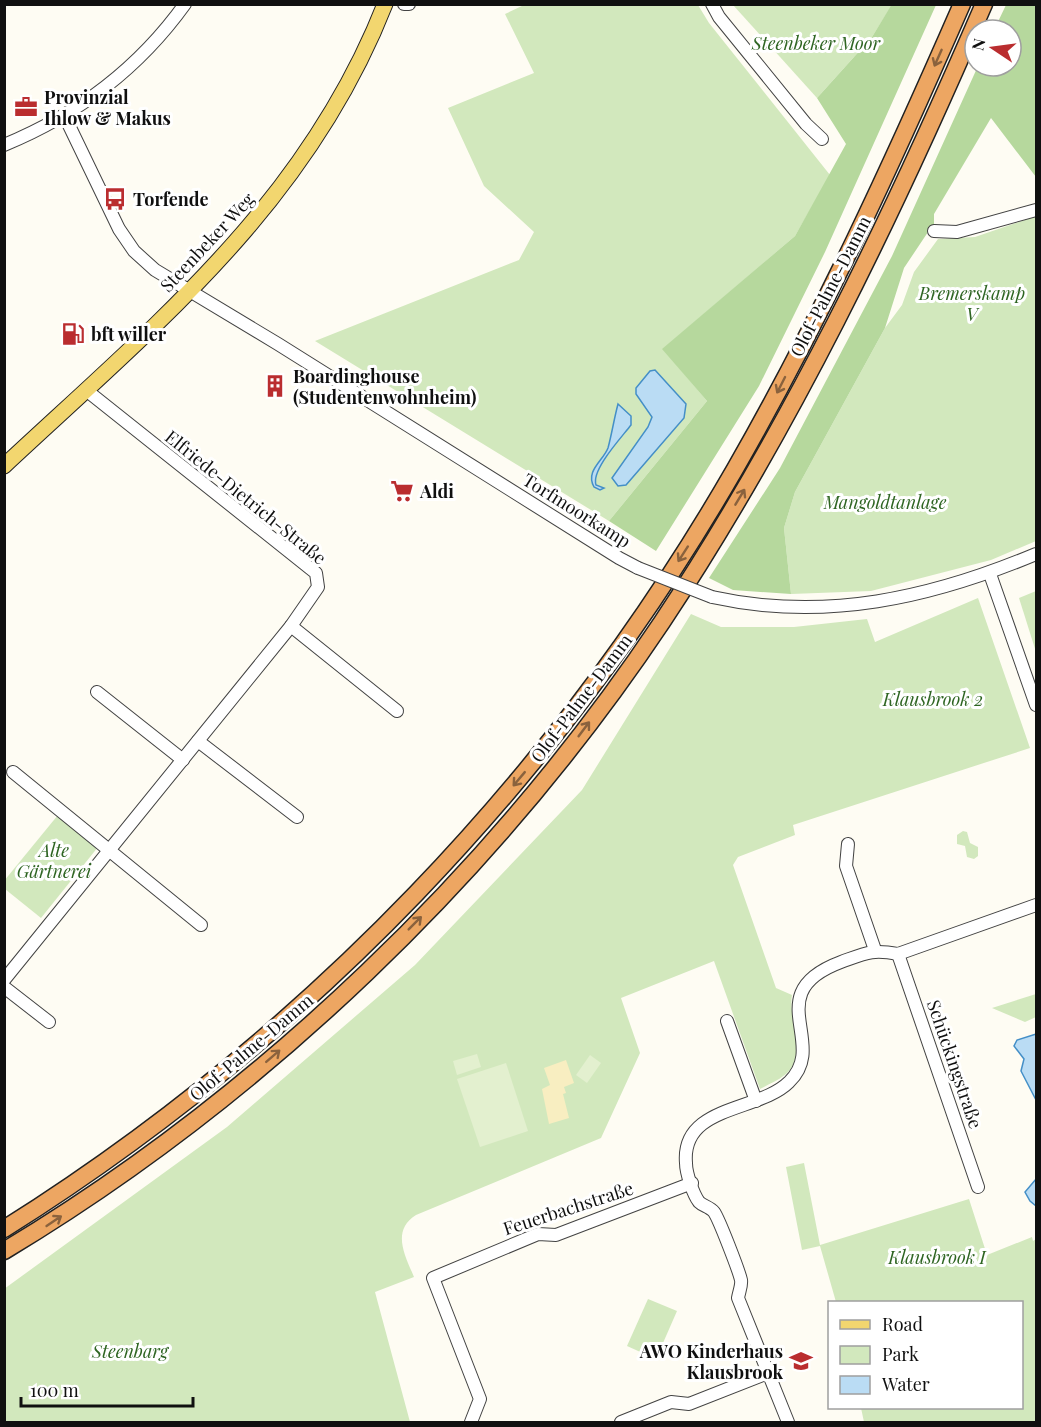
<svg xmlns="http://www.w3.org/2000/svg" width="1041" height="1427" font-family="'Playfair Display',serif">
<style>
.green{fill:#d2e8bd}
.forest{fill:#b6d89d}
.sand{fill:#f8eec1}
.pitch{fill:#e3f0cf}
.water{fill:#badcf4;stroke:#448fc7;stroke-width:1.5}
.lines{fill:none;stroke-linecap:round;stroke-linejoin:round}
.minor-casing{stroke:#434343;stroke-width:14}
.major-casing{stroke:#212121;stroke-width:17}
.highway-casing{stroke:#212121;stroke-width:19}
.minor{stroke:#fff;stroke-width:12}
.major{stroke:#f2d66f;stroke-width:15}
.highway{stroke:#eda662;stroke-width:16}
.minor-bridge-casing{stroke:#434343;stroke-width:14;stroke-linecap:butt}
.minor-bridge{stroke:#fff;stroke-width:12}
.oneway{stroke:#8a623d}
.labels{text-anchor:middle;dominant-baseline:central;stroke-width:6;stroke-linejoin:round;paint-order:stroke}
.park-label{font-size:18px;font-style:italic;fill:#2e6522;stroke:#fff}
.poi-label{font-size:18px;font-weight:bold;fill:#101010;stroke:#fff;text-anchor:start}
.street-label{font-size:18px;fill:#101010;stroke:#fff}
</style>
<rect width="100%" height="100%" fill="#fefcf3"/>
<g class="green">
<path d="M 524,5 L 698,5 L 709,23 L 830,175 L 795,236 L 663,349 L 707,401 L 609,521 L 315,341 L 519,260 L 534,232 L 484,186 L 448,108 L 534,73 L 505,14 Z"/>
<path d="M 733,5 L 892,5 L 872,37 L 817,98 Z"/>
<path d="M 1036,216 L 1036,541 L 991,560 L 871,591 L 791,594 L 784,528 L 795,492 L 885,328 L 902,305 L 914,272 L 938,239 L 975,237 Z"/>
<path d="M 1036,591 L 1036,652 L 1019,598 Z"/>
<path d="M 978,598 L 1030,748 L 793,825 L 795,835 L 738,857 L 733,865 L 776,988 L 792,995 C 788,1017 806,1052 789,1071 C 782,1079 769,1084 760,1089 L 714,961 L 621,998 L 640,1053 L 601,1138 L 416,1215 C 391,1231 405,1255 414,1277 L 375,1292 L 410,1422 L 5,1422 L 4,1289 L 227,1127 L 415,965 L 582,790 L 691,614 L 721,627 L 794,627 L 867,619 L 875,642 Z"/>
<path d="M 58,815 L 98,847 L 41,918 L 5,889 L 4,881 Z"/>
<path d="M 963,831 L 967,832 L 970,843 L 978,847 L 978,856 L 974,859 L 967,857 L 965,846 L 957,844 L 957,835 Z"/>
<path d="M 1036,994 L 1036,1017 L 1025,1022 L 992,1008 Z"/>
<path d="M 804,1163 L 820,1245 L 969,1199 L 987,1255 L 1032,1237 L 1033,1241 L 1036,1239 L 1036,1422 L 864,1422 L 861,1408 L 1022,1408 L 1022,1302 L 836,1302 L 820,1246 L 802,1250 L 786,1167 Z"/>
<path d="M 648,1299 L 677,1311 L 656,1359 L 627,1346 Z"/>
</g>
<g class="forest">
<path d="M 892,4 L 936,5 L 825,252 L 759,386 L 656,551 L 609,521 L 707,401 L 662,349 L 795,236 L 846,144 L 817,98 L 872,37 Z"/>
<path d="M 1006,5 L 1036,5 L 1036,177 L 991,118 L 934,214 L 934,231 L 928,232 L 904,268 L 885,328 L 795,492 L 784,528 L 791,594 L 733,590 L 709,578 L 780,468 L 892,256 L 978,66 L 1011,66 L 1011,30 L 994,30 Z"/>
</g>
<path class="sand" d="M 566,1060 L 574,1083 L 564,1087 L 566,1093 L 563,1094 L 569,1118 L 549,1124 L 542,1089 L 550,1085 L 544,1068 Z"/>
<g class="pitch">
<path d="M 477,1054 L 481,1067 L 457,1075 L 453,1061 Z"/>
<path d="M 590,1055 L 601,1063 L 587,1083 L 576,1075 Z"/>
<path d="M 506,1063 L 528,1131 L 480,1147 L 457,1079 Z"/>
</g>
<g class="water">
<path d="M 655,370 L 686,404 L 684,418 L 626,485 L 618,486 L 612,478 L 648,427 L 652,417 L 636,394 L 636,388 L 650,371 Z"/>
<path d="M 618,404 L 631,416 L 631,425 C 621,438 591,470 596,485 L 604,488 L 600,490 L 594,487 C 585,471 603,461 608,448 C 612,433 614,419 618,404 Z"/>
<path d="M 1036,1034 L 1036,1100 L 1021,1071 L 1024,1059 L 1014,1046 L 1017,1040 Z"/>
<path d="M 1036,1179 L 1036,1206 L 1030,1201 L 1025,1192 Z"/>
</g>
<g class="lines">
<g class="minor-casing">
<g id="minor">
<path d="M 404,4 L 409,4"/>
<path d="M 712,4 L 719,17 L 806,124 L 822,139"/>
<path d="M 65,117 L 119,229 L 134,251 L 155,270 L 278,344 L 619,558 L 638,568"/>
<path d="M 4,145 C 77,115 139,68 185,4"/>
<path d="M 934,231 L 957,232 L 1036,210"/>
<path d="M 990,574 L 1036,705"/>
<path d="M 712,597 C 825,622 931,598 1036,554"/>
<path d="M 291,626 L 397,711"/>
<path d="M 97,692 L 183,760"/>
<path d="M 198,741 L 297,817"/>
<path d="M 13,772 L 201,925"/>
<path d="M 848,844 L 846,866 L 875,950"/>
<path d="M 898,954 L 978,1187"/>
<path d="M 4,980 L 291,626 L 318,587 L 316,573 L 86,390"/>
<path d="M 4,987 L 49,1022"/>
<path d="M 727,1021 L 756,1101"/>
<path d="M 471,1422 L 480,1399 L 433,1278 L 538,1234 L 556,1235 L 692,1183"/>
<path d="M 621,1422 L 671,1402 L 689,1404 L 768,1373"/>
<path d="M 788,1422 L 738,1298 C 739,1292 742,1285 741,1280 C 739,1271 719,1219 714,1212 C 710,1207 703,1206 699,1202 C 693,1194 686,1173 686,1163 C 681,1105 759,1112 789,1082 C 830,1043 758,993 841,962 C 866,953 872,949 898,954 L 1036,905"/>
</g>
</g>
<g class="major-casing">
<path id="major" d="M 4,466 C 155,325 307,203 385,4"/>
</g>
<g class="highway-casing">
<g id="highway">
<path d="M 4,1229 C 306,1039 557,778 735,469 C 821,319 893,162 962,4"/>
<path d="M 4,1251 C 262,1096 495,872 662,622 C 790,429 892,217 984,4"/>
</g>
</g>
<use href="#minor" class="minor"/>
<use href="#major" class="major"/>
<use href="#highway" class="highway"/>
<g class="minor-bridge-casing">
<path id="minor-bridge" d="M 638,568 L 712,597"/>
</g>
<use href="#minor-bridge" class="minor-bridge"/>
</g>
<defs><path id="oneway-shaft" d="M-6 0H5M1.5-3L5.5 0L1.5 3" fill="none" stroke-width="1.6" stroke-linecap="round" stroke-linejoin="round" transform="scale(1.5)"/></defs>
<g class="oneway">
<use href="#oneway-shaft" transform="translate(938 58) rotate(114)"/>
<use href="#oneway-shaft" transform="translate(781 385) rotate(117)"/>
<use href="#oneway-shaft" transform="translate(740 497) rotate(-59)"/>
<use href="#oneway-shaft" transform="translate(683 554) rotate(123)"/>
<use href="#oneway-shaft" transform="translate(584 729) rotate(-53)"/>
<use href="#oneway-shaft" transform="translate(519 779) rotate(130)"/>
<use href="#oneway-shaft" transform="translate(415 923) rotate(-45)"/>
<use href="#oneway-shaft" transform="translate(273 1056) rotate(-41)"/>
<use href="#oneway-shaft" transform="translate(54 1221) rotate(-34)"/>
</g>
<defs>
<g id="office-bare" transform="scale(1.8)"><path d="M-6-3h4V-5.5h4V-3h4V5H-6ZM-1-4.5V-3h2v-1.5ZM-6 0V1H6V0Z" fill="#ba2d2f" stroke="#fff" stroke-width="2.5" paint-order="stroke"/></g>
<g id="bus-bare" transform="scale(1.8)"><path d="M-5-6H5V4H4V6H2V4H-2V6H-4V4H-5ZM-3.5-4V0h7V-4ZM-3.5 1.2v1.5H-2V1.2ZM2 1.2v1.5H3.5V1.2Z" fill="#ba2d2f" stroke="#fff" stroke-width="2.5" paint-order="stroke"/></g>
<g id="fuel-bare" transform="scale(1.8)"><path d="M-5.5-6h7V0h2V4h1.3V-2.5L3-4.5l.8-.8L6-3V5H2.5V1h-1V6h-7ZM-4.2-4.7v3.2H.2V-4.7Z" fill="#ba2d2f" stroke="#fff" stroke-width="2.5" paint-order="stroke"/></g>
<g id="building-bare" transform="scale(1.8)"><path d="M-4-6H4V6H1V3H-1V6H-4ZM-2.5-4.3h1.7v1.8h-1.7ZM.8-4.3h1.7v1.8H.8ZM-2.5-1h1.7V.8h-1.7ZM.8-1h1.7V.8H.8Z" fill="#ba2d2f" stroke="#fff" stroke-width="2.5" paint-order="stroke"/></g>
<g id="supermarket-bare" transform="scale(1.8)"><path d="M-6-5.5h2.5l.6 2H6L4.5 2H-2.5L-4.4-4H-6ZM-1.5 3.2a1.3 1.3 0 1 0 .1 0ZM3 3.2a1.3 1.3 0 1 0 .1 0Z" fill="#ba2d2f" stroke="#fff" stroke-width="2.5" paint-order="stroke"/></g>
<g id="school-bare" transform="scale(1.8)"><path d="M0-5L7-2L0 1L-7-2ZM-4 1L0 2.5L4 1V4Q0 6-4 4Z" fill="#ba2d2f" stroke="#fff" stroke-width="2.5" paint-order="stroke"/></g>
</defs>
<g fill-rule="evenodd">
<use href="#office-bare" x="26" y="107"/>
<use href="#bus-bare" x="115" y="199"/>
<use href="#fuel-bare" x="73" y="334"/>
<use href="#building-bare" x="275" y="386"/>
<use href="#supermarket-bare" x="402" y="491"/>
<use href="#school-bare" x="801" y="1361"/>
</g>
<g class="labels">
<g class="park-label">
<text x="816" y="43">Steenbeker Moor</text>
<text x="972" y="293">Bremerskamp<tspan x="972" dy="21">V</tspan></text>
<text x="885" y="502">Mangoldtanlage</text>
<text x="933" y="699">Klausbrook 2</text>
<text x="54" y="850">Alte<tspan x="54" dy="21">Gärtnerei</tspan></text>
<text x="937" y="1257">Klausbrook I</text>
<text x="130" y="1351">Steenbarg</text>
</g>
<g class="poi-label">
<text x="44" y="97">Provinzial<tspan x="44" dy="21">Ihlow &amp; Makus</tspan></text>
<text x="133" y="199">Torfende</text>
<text x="91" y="334">bft willer</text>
<text x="293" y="376">Boardinghouse<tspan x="293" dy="21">(Studentenwohnheim)</tspan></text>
<text x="420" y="491">Aldi</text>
<text x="783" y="1351" text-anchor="end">AWO Kinderhaus<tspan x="783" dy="21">Klausbrook</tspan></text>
</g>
<g class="street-label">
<text transform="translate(207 242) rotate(-47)">Steenbeker Weg</text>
<text transform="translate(830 286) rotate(-63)">Olof-Palme-Damm</text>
<text transform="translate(246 497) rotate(39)">Elfriede-Dietrich-Straße</text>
<text transform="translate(577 510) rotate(32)">Torfmoorkamp</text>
<text transform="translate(581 698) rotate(-53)">Olof-Palme-Damm</text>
<text transform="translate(251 1047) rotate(-40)">Olof-Palme-Damm</text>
<text transform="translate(955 1064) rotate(71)">Schückingstraße</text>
<text transform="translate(568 1208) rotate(-18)">Feuerbachstraße</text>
</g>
</g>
<rect width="1041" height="1427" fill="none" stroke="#101010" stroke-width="12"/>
<rect x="828" y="1301" width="195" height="108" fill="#ffffff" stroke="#9f9f9f" stroke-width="1.5"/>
<rect x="840" y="1320" width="30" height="9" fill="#f2d66f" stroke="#9f9f9f" stroke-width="1.5"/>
<text x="882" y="1331" font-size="18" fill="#101010">Road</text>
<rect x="840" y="1346" width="30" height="18" fill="#d2e8bd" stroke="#9f9f9f" stroke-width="1.5"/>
<text x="882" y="1361" font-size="18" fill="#101010">Park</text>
<rect x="840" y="1376" width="30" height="18" fill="#badcf4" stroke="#9f9f9f" stroke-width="1.5"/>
<text x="882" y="1391" font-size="18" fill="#101010">Water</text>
<g transform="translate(993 48) rotate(283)"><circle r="28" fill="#ffffff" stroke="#9f9f9f" stroke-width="1.5"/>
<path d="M0-4.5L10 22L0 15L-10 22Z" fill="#ba2d2f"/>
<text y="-9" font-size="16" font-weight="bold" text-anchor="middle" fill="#101010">N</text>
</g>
<path d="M21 1397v9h172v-9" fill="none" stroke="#101010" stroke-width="3"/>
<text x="30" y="1397" font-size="18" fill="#101010" stroke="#ffffff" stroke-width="4.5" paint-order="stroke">100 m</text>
</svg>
